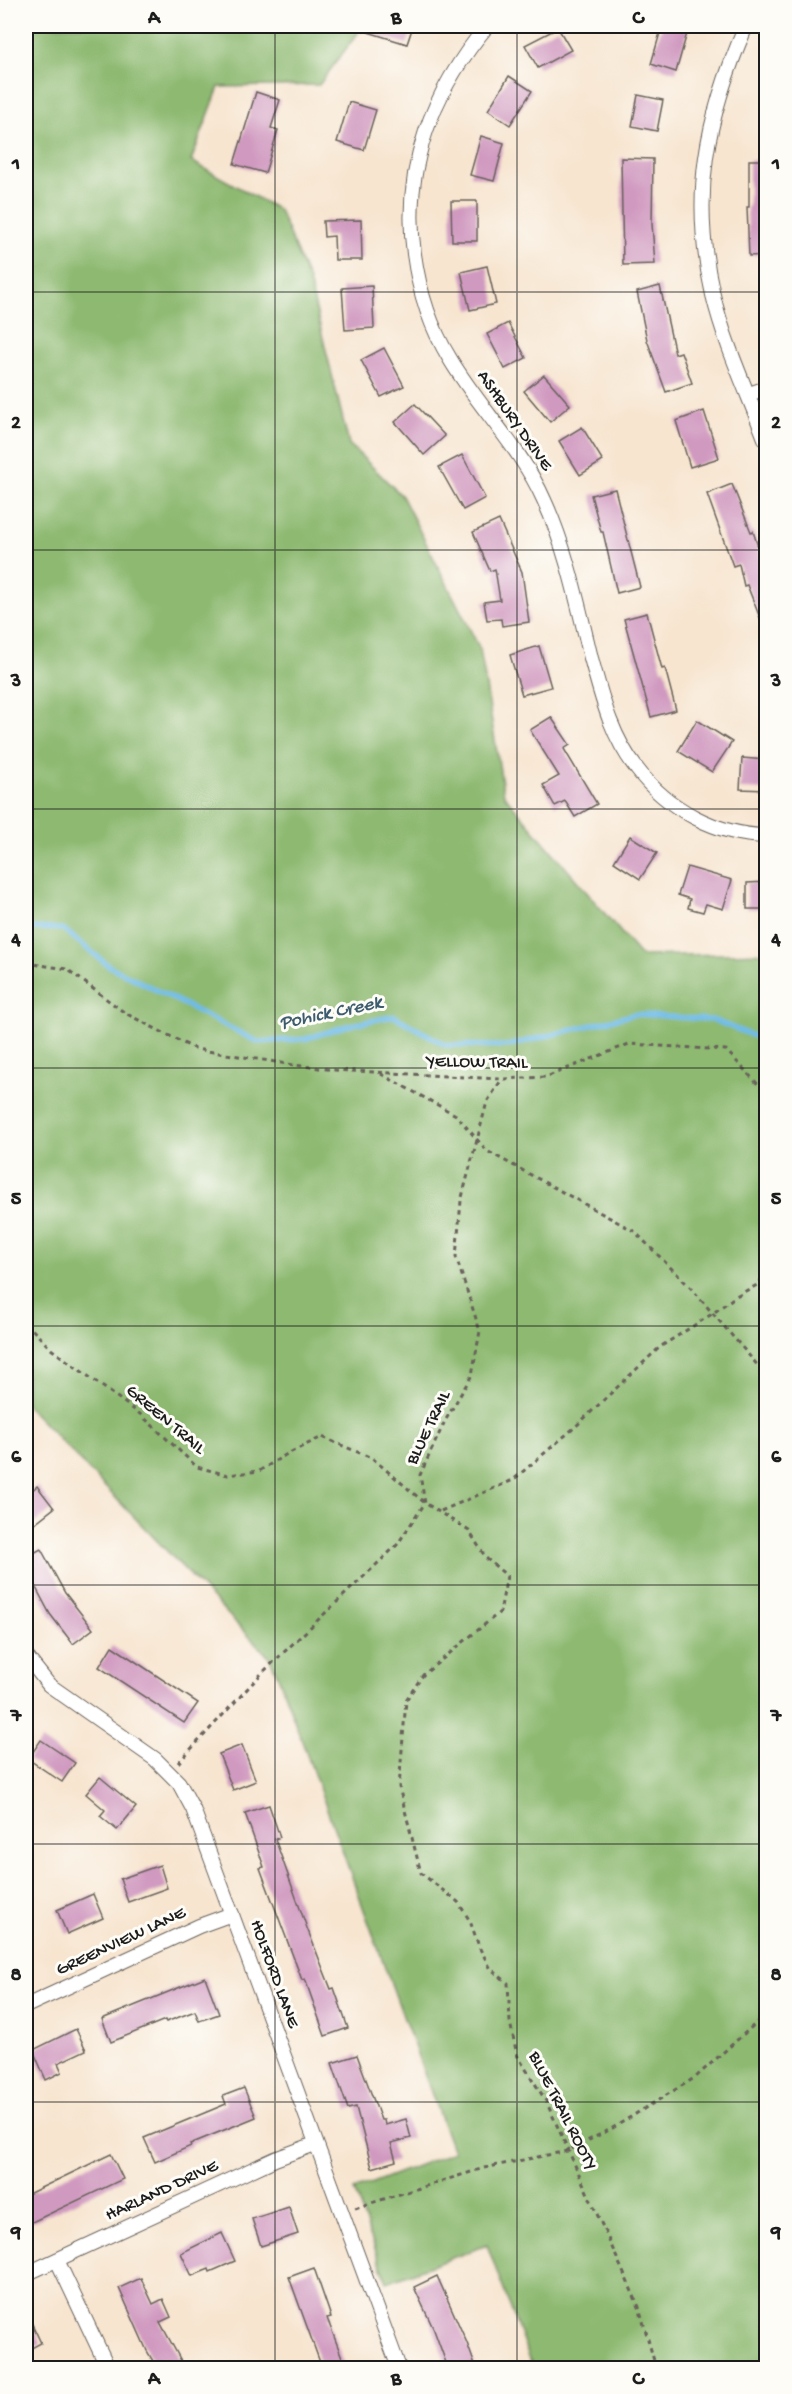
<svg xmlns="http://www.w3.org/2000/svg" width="792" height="2394" font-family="'Gochi Hand',sans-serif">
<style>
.forest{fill:#8db971;stroke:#546a46;stroke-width:1.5}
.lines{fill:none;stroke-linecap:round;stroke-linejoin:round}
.stream{stroke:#6ebce9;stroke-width:5}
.building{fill:#d099c0}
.street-casing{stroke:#69625b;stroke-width:16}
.path{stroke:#69625b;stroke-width:3;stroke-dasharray:4.5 4.5;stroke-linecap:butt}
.street{stroke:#fff;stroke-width:14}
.grid{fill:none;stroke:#1c1c1c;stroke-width:1.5;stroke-opacity:0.55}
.labels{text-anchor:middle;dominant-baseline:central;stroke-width:6;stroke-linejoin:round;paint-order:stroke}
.street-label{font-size:18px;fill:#1c1c1c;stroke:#fdfcf7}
.water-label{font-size:20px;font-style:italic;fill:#3d5c6e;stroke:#fdfcf7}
.neatline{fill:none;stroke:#1c1c1c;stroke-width:2}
.grid-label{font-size:20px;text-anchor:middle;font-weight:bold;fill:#1c1c1c}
</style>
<rect width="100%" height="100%" fill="#fdfcf7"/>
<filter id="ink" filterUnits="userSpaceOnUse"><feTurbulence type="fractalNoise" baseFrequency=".0167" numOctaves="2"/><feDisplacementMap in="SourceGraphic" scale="12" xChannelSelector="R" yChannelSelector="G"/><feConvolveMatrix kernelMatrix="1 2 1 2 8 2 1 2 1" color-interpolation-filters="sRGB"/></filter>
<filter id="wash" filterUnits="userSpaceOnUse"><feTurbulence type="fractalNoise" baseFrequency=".008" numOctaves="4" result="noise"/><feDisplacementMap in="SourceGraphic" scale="24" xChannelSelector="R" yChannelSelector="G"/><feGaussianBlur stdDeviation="1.35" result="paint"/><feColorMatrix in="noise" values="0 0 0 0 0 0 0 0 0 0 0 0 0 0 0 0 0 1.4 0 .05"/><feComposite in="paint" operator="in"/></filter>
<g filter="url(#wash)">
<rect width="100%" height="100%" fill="#f7e5d0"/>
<path class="forest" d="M 26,26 L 363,26 L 319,85 L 219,87 L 191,161 L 279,210 L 309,281 L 349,444 L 402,496 L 480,649 L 504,795 L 641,956 L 766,953 L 766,2368 L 533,2368 L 487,2245 L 387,2282 L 354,2190 L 453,2152 L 278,1676 L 269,1657 L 26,1405 Z"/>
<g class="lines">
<path class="stream" d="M 26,928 L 63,929 L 109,966 L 258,1042 L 305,1039 L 346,1026 L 394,1016 L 446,1045 L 507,1046 L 635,1014 L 713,1020 L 766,1041"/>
</g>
<g id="blocks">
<g class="building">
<path d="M 358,26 L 413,26 L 407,44 L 358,29 Z"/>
<path d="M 662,26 L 689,26 L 676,72 L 651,64 Z"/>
<path d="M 558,28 L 571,50 L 538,68 L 525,45 Z"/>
<path d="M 509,76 L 532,91 L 510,125 L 488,110 Z"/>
<path d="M 256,92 L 280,100 L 271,128 L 278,130 L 265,173 L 234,164 Z"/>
<path d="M 638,95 L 663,100 L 657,131 L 632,126 Z"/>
<path d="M 349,102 L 376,110 L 364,150 L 337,142 Z"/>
<path d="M 481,136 L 504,143 L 494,181 L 470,175 Z"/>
<path d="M 621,158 L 653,159 L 652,224 L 655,264 L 623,265 Z"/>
<path d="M 749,160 L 766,160 L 766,255 L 749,256 L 747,207 L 749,207 Z"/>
<path d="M 451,201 L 477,201 L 477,241 L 452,241 Z"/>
<path d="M 361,220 L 362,260 L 335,260 L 334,236 L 324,237 L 323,221 Z"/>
<path d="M 487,266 L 496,304 L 470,310 L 461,272 Z"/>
<path d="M 372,286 L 374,328 L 345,330 L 342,288 Z"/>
<path d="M 660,286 L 675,354 L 681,352 L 692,383 L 666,392 L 647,340 L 637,292 Z"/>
<path d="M 508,323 L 526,358 L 505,369 L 487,334 Z"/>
<path d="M 384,348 L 404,386 L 381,397 L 361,360 Z"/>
<path d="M 544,375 L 570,405 L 550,422 L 524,391 Z"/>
<path d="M 415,404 L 445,436 L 424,455 L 395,422 Z"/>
<path d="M 704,411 L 719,458 L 690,467 L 676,421 Z"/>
<path d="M 582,427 L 603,461 L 580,475 L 559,441 Z"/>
<path d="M 462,455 L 485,498 L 463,510 L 439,467 Z"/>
<path d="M 732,484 L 751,532 L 753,531 L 766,572 L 766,633 L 747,585 L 744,586 L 739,564 L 733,566 L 707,494 Z"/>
<path d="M 615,489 L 640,587 L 617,593 L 603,532 L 601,532 L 591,495 Z"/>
<path d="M 499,520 L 522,572 L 529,622 L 502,626 L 501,619 L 487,620 L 484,602 L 500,600 L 495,569 L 490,571 L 473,532 Z"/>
<path d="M 647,613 L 662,669 L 665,668 L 676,710 L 651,717 L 624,619 Z"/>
<path d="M 539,646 L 551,687 L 522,695 L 510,655 Z"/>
<path d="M 551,717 L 570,745 L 564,749 L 597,804 L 575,817 L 565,801 L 555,806 L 543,785 L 559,776 L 530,730 Z"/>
<path d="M 697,720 L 732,742 L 712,772 L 678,751 Z"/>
<path d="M 742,758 L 766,760 L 766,790 L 740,789 Z"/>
<path d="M 630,836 L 657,853 L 640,879 L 614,862 Z"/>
<path d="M 687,867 L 732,880 L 723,909 L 706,904 L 703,912 L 688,908 L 690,899 L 678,895 Z"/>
<path d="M 766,882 L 766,909 L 747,909 L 747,883 Z"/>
<path d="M 37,1486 L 54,1508 L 26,1530 L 26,1496 Z"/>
<path d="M 41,1549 L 65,1593 L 93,1629 L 73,1644 L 50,1614 L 26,1569 L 26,1557 Z"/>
<path d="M 112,1646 L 198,1703 L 184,1723 L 99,1667 Z"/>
<path d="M 41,1740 L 75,1763 L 62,1782 L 28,1759 Z"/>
<path d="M 242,1745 L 256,1781 L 233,1790 L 219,1754 Z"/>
<path d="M 100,1777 L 136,1807 L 117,1830 L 100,1816 L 105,1810 L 86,1794 Z"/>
<path d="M 269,1805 L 280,1837 L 275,1839 L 307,1928 L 331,1989 L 334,1988 L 348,2028 L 325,2036 L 305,1979 L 302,1980 L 260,1868 L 264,1867 L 245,1813 Z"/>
<path d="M 160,1865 L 167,1888 L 128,1902 L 120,1879 Z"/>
<path d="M 93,1894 L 103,1918 L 67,1934 L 57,1910 Z"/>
<path d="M 205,1977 L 219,2014 L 199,2021 L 195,2011 L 166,2022 L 165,2020 L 111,2042 L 102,2019 Z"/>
<path d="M 76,2029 L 86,2050 L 58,2063 L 62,2072 L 46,2080 L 33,2050 Z"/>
<path d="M 357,2055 L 381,2120 L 384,2120 L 385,2125 L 406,2119 L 411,2138 L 391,2143 L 396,2161 L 372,2168 L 356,2107 L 348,2109 L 332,2063 Z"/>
<path d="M 244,2088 L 256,2117 L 190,2144 L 191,2146 L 155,2162 L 144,2138 L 226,2104 L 223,2096 Z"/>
<path d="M 111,2154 L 123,2179 L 30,2223 L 26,2213 L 26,2195 Z"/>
<path d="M 289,2207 L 298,2234 L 261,2246 L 252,2219 Z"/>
<path d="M 222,2233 L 235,2261 L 210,2272 L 209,2269 L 192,2276 L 181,2253 Z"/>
<path d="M 314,2268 L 331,2317 L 327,2318 L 346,2368 L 322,2368 L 289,2277 Z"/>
<path d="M 437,2276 L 467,2343 L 476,2368 L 448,2368 L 434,2330 L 414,2287 Z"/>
<path d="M 141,2278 L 153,2304 L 163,2299 L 171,2317 L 160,2322 L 185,2368 L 157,2368 L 147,2351 L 119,2288 Z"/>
<path d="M 26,2311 L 41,2343 L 26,2351 Z"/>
</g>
</g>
</g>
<g filter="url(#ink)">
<use href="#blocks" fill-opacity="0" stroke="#69625b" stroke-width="1.5"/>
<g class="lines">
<g class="street-casing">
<g id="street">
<path d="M 487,26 C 433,91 402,168 414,254 C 419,291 431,328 450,359 C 479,408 521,448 544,500 C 567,550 578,605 591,658 C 602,698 611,736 637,769 C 667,809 717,835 766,836"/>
<path d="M 746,26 C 706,118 690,196 713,295 C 725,345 748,393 766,441"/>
<path d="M 749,394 L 766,388"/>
<path d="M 26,1656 L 49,1685 L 155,1759 L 179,1783 L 193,1809 L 399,2368"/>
<path d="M 26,2006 L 199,1926 L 232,1914"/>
<path d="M 57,2260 L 108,2368"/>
<path d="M 26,2274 L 275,2159 L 315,2144"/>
</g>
</g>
<g class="path">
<path d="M 26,963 L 67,969 L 125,1013 L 195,1049 L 294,1065 L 335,1070 L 502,1079 L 546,1077 L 629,1044 L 726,1050 L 766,1093"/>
<path d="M 381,1074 L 456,1115 L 487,1151 L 634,1231 L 690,1287 L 766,1375"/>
<path d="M 26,1323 L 51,1349 L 140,1414 L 197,1467 L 228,1475 L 259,1471 L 287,1454 L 322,1437 L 372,1458 L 425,1503 L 469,1531 L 486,1558 L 507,1576 L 500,1612 L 423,1675 L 406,1700 L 399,1787 L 421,1873 L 458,1902 L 470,1921 L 480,1949 L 491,1969 L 508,1983 L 510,2022 L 517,2055 L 546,2101 L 639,2307 L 656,2368"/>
<path d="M 441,1511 L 513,1480 L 574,1428 L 660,1347 L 712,1314 L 736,1296 L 757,1285 L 766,1274"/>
<path d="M 178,1763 L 262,1673 L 397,1545 L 425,1503 L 420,1475 L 445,1421 L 472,1375 L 480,1331 L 456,1257 L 461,1201 L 487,1102 L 502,1079"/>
<path d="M 355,2208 L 484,2168 L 567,2151 L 611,2129 L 696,2077 L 766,2014"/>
</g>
<use href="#street" class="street"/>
</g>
</g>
<path class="grid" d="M 275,26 L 275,2368M 517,26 L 517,2368M 26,292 L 766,292M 26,550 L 766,550M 26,809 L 766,809M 26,1068 L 766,1068M 26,1326 L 766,1326M 26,1585 L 766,1585M 26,1844 L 766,1844M 26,2102 L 766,2102"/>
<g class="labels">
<g class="street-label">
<text transform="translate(514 421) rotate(55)">ASHBURY DRIVE</text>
<text transform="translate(477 1063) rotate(1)">YELLOW TRAIL</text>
<text transform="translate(165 1420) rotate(40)">GREEN TRAIL</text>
<text transform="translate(429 1428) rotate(-64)">BLUE TRAIL</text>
<text transform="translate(121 1942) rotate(-25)">GREENVIEW LANE</text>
<text transform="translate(274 1974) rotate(70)">HOLFORD LANE</text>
<text transform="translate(562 2111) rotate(63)">BLUE TRAIL ROOTY</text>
<text transform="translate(162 2191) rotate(-25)">HARLAND DRIVE</text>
</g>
<g class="water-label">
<text transform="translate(331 1014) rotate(-12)">Pohick Creek</text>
</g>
</g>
<rect width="792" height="2394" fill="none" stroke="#fdfcf7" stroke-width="66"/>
<rect x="33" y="33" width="726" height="2328" class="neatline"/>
<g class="grid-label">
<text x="154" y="23">A</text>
<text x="396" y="23">B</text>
<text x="638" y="23">C</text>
<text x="16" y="169">1</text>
<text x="776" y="169">1</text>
<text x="16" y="428">2</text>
<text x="776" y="428">2</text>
<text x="16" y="686">3</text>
<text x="776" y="686">3</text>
<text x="16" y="945">4</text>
<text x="776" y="945">4</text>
<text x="16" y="1204">5</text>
<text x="776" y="1204">5</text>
<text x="16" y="1462">6</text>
<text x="776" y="1462">6</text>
<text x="16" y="1721">7</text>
<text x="776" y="1721">7</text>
<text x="16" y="1980">8</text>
<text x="776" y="1980">8</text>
<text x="16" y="2238">9</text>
<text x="776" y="2238">9</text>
<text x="154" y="2384">A</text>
<text x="396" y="2384">B</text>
<text x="638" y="2384">C</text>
</g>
</svg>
